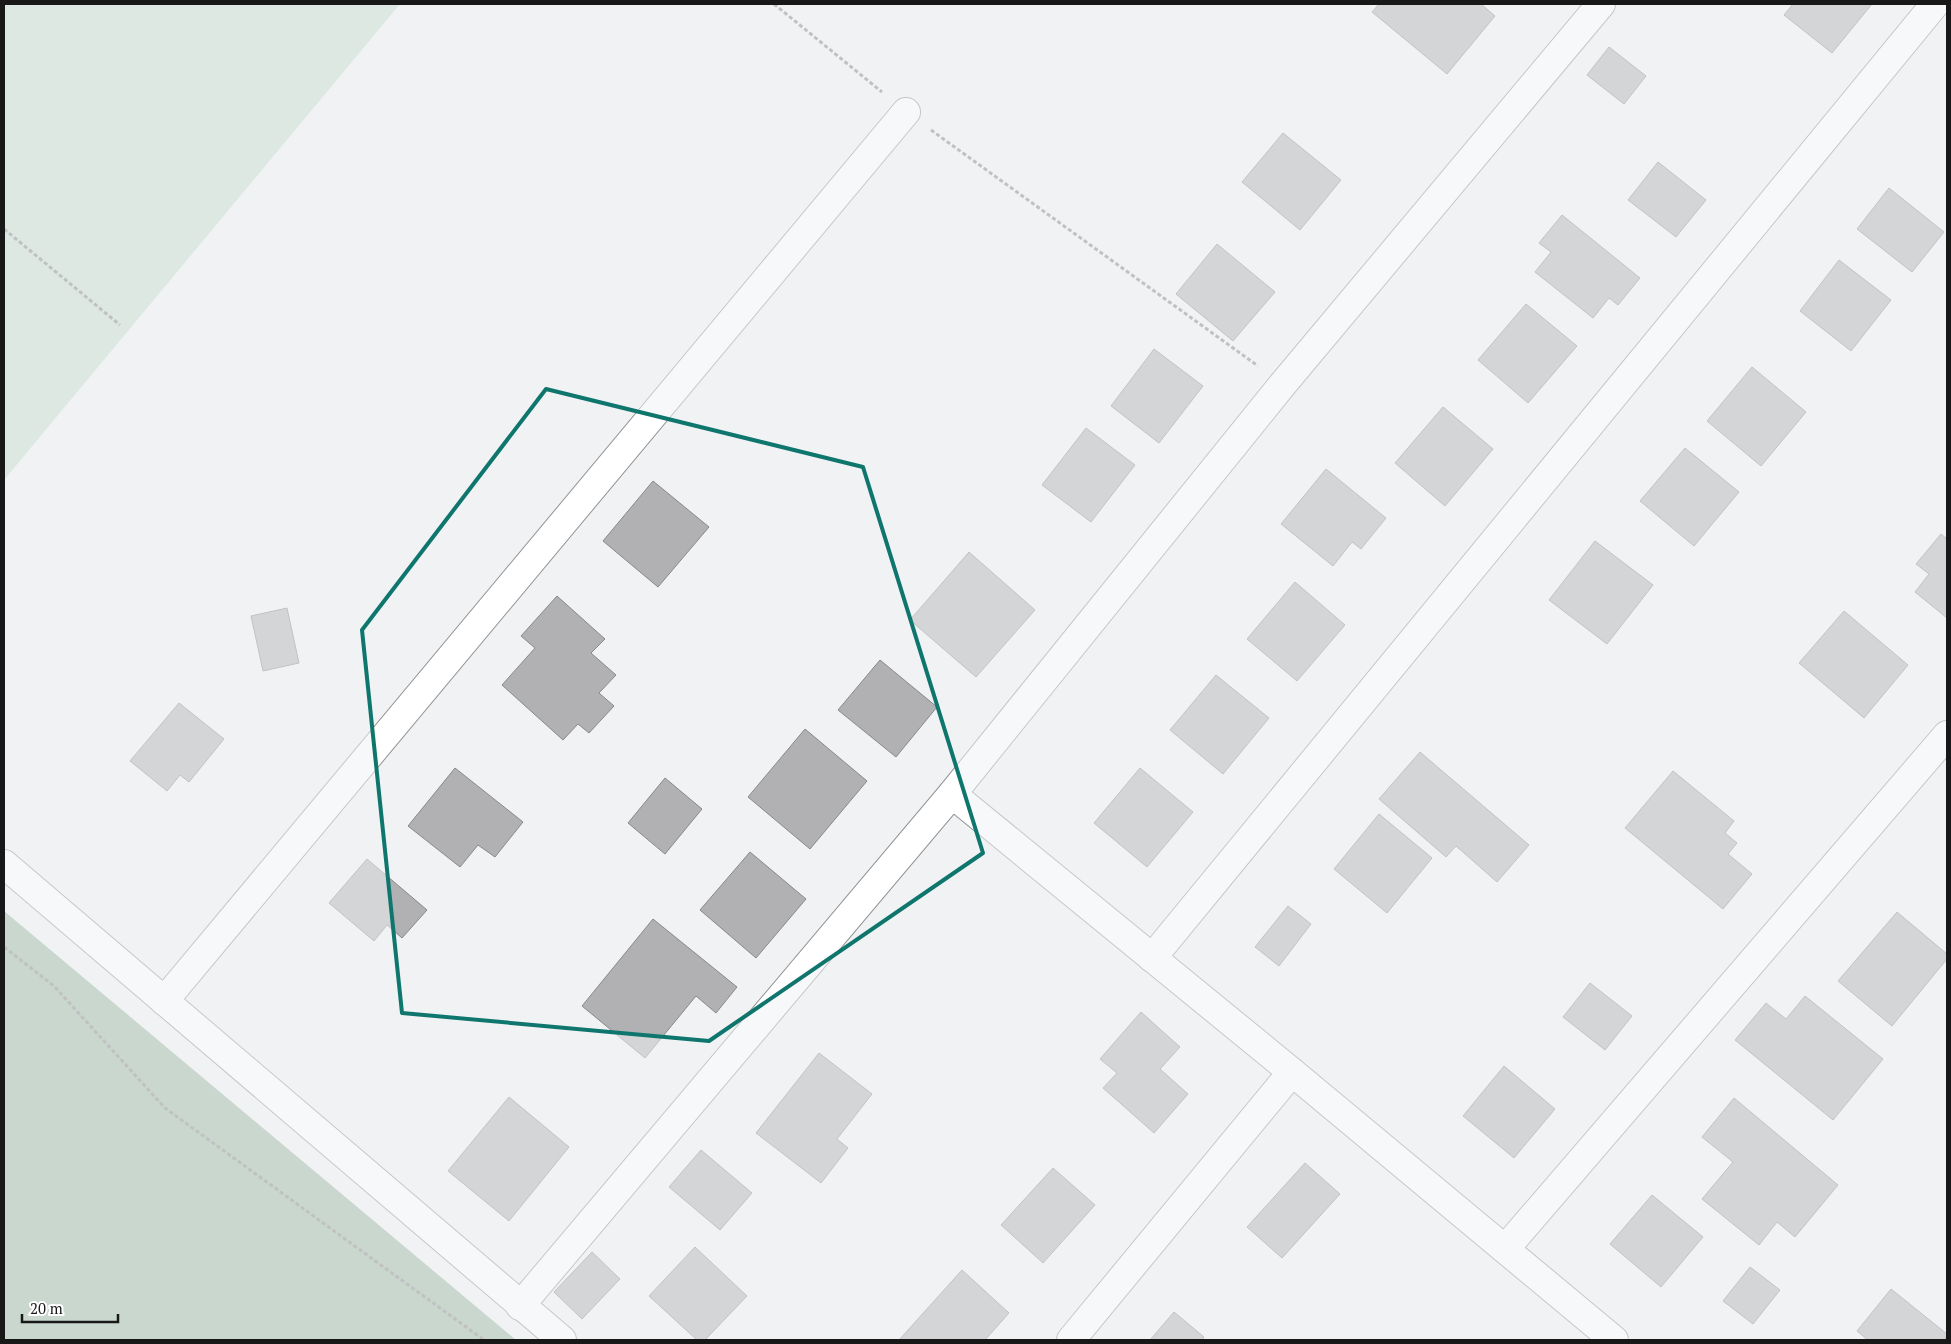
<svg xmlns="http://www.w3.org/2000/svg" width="1951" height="1344" font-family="'PT Serif',serif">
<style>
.green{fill:#c3dcc9}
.forest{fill:#9bb6a2}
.building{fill:#b1b1b4;stroke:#88898b}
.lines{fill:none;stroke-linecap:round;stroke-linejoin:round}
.street-casing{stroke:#929395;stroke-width:30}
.path{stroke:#858687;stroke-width:3;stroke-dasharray:4 2.5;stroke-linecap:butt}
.street{stroke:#fff;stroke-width:28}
.marked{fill:none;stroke:#0f766e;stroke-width:4;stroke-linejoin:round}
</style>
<rect width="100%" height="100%" fill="#f1f2f4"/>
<path class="green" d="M 4,4 L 400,4 L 4,480 Z"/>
<path class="forest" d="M 4,911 L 516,1340 L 4,1340 Z"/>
<g class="building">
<path d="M 1379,4 L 1481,4 L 1495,16 L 1447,74 L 1372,12 Z"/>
<path d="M 1793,4 L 1872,4 L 1832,53 L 1784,15 Z"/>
<path d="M 1609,47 L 1646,76 L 1624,104 L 1587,75 Z"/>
<path d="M 1283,133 L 1341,180 L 1300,230 L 1242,182 Z"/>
<path d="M 1658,162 L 1706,200 L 1676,237 L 1628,200 Z"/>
<path d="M 1889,188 L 1944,232 L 1912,272 L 1857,229 Z"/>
<path d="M 1562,215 L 1640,278 L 1618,305 L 1609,298 L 1593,318 L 1535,272 L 1551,252 L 1539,243 Z"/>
<path d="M 1217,244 L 1275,292 L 1233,341 L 1176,294 Z"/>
<path d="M 1839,260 L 1891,300 L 1851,351 L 1800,311 Z"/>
<path d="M 1526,304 L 1577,346 L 1528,403 L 1478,360 Z"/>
<path d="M 1154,349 L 1203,386 L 1159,443 L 1111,406 Z"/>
<path d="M 1752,367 L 1806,412 L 1761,466 L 1707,421 Z"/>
<path d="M 1443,407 L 1493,449 L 1445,506 L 1395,463 Z"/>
<path d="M 1086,428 L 1135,465 L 1091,522 L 1042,485 Z"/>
<path d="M 1685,448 L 1739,492 L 1694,546 L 1640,501 Z"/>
<path d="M 1326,469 L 1386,518 L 1361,549 L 1352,542 L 1333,566 L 1281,524 Z"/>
<path d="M 653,481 L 709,527 L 658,587 L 603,541 Z"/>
<path d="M 1941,534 L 1947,539 L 1947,618 L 1915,592 L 1929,574 L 1916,564 Z"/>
<path d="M 1595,541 L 1653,585 L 1607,644 L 1549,600 Z"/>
<path d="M 969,552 L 1035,610 L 976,677 L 910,620 Z"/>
<path d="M 1295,582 L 1345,625 L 1297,681 L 1247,639 Z"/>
<path d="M 557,596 L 605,639 L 591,653 L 616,675 L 599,693 L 614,706 L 589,733 L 578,724 L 563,740 L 502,685 L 535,648 L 521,636 Z"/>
<path d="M 287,608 L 299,663 L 263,671 L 251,616 Z"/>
<path d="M 1844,611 L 1908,665 L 1864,718 L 1799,663 Z"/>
<path d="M 880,660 L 937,707 L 896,757 L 838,710 Z"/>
<path d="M 1216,675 L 1269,718 L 1223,774 L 1170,730 Z"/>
<path d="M 179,703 L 224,739 L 189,782 L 180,775 L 167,791 L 130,761 Z"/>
<path d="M 805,729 L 867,781 L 810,849 L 748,797 Z"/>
<path d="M 1420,752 L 1529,845 L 1497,882 L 1456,846 L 1446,857 L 1379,799 Z"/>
<path d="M 455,768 L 523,822 L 495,857 L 478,845 L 460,867 L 408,826 Z"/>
<path d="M 1140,768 L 1193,812 L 1147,867 L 1094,823 Z"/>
<path d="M 1673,771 L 1734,821 L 1725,833 L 1737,843 L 1728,854 L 1752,874 L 1723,909 L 1625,828 Z"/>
<path d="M 665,778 L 702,809 L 665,854 L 628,823 Z"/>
<path d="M 1379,814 L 1432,858 L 1387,913 L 1334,869 Z"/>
<path d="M 750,852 L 806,899 L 756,958 L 700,910 Z"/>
<path d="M 367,859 L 427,910 L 402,938 L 387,925 L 374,941 L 329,903 Z"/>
<path d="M 1288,906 L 1311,924 L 1279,966 L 1255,947 Z"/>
<path d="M 1897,912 L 1947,954 L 1947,959 L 1892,1026 L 1838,981 Z"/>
<path d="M 653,919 L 737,987 L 716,1013 L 696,996 L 645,1058 L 582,1006 Z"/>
<path d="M 1590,983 L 1632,1016 L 1605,1050 L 1563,1017 Z"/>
<path d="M 1805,996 L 1883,1059 L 1833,1120 L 1735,1040 L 1766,1003 L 1786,1019 Z"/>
<path d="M 1141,1012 L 1180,1047 L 1160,1069 L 1188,1094 L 1154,1133 L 1103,1088 L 1117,1073 L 1100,1059 Z"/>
<path d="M 819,1053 L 872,1094 L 837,1139 L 848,1148 L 821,1183 L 756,1133 Z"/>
<path d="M 1504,1066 L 1555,1109 L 1514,1158 L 1463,1116 Z"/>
<path d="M 509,1097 L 569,1147 L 509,1221 L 448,1171 Z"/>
<path d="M 1734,1098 L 1838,1185 L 1795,1237 L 1777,1222 L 1759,1245 L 1702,1199 L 1733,1162 L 1702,1137 Z"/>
<path d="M 701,1150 L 752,1193 L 720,1230 L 669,1187 Z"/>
<path d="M 1305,1163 L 1340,1194 L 1282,1258 L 1247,1227 Z"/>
<path d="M 1053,1168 L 1095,1205 L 1043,1263 L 1001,1225 Z"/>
<path d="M 1652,1195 L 1703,1237 L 1661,1287 L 1610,1244 Z"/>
<path d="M 695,1247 L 747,1296 L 705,1340 L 697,1340 L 649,1296 Z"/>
<path d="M 592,1252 L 620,1279 L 582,1319 L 554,1292 Z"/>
<path d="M 1750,1267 L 1780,1290 L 1753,1324 L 1723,1301 Z"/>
<path d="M 962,1270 L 1009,1313 L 985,1340 L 899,1340 Z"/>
<path d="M 1891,1289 L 1947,1334 L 1945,1340 L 1868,1340 L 1857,1331 Z"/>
<path d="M 1174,1312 L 1204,1337 L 1202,1340 L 1150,1340 Z"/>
</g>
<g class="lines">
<g class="street-casing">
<g id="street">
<path d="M 952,794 L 1292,1072 L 1614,1340"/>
<path d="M 4,864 L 562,1340"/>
<path d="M 1152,958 L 1935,4"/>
<path d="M 164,1001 L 906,112"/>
<path d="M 1505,1249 L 1947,735"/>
<path d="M 520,1306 L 952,794 L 1283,384 L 1601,4"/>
<path d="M 1071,1340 L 1292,1072"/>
</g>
</g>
<g class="path">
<path d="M 774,4 L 882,92"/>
<path d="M 931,130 L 1258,366"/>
<path d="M 4,229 L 120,325"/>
<path d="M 4,947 L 54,986 L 165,1108 L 484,1340"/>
</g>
<use href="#street" class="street"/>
</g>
<path d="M0 0H1951V1344H0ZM 546,389 L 863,467 L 983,853 L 709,1041 L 402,1013 L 362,630 Z" fill="#f1f2f4" fill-opacity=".55" fill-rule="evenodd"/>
<path class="marked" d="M 546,389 L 863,467 L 983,853 L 709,1041 L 402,1013 L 362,630 Z"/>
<rect width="1951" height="1344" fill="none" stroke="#181819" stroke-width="10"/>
<path d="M22 1314v8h96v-8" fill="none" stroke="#181819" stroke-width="2.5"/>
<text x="30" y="1314" font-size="15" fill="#181819" stroke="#ffffff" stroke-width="4" paint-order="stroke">20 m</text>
</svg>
